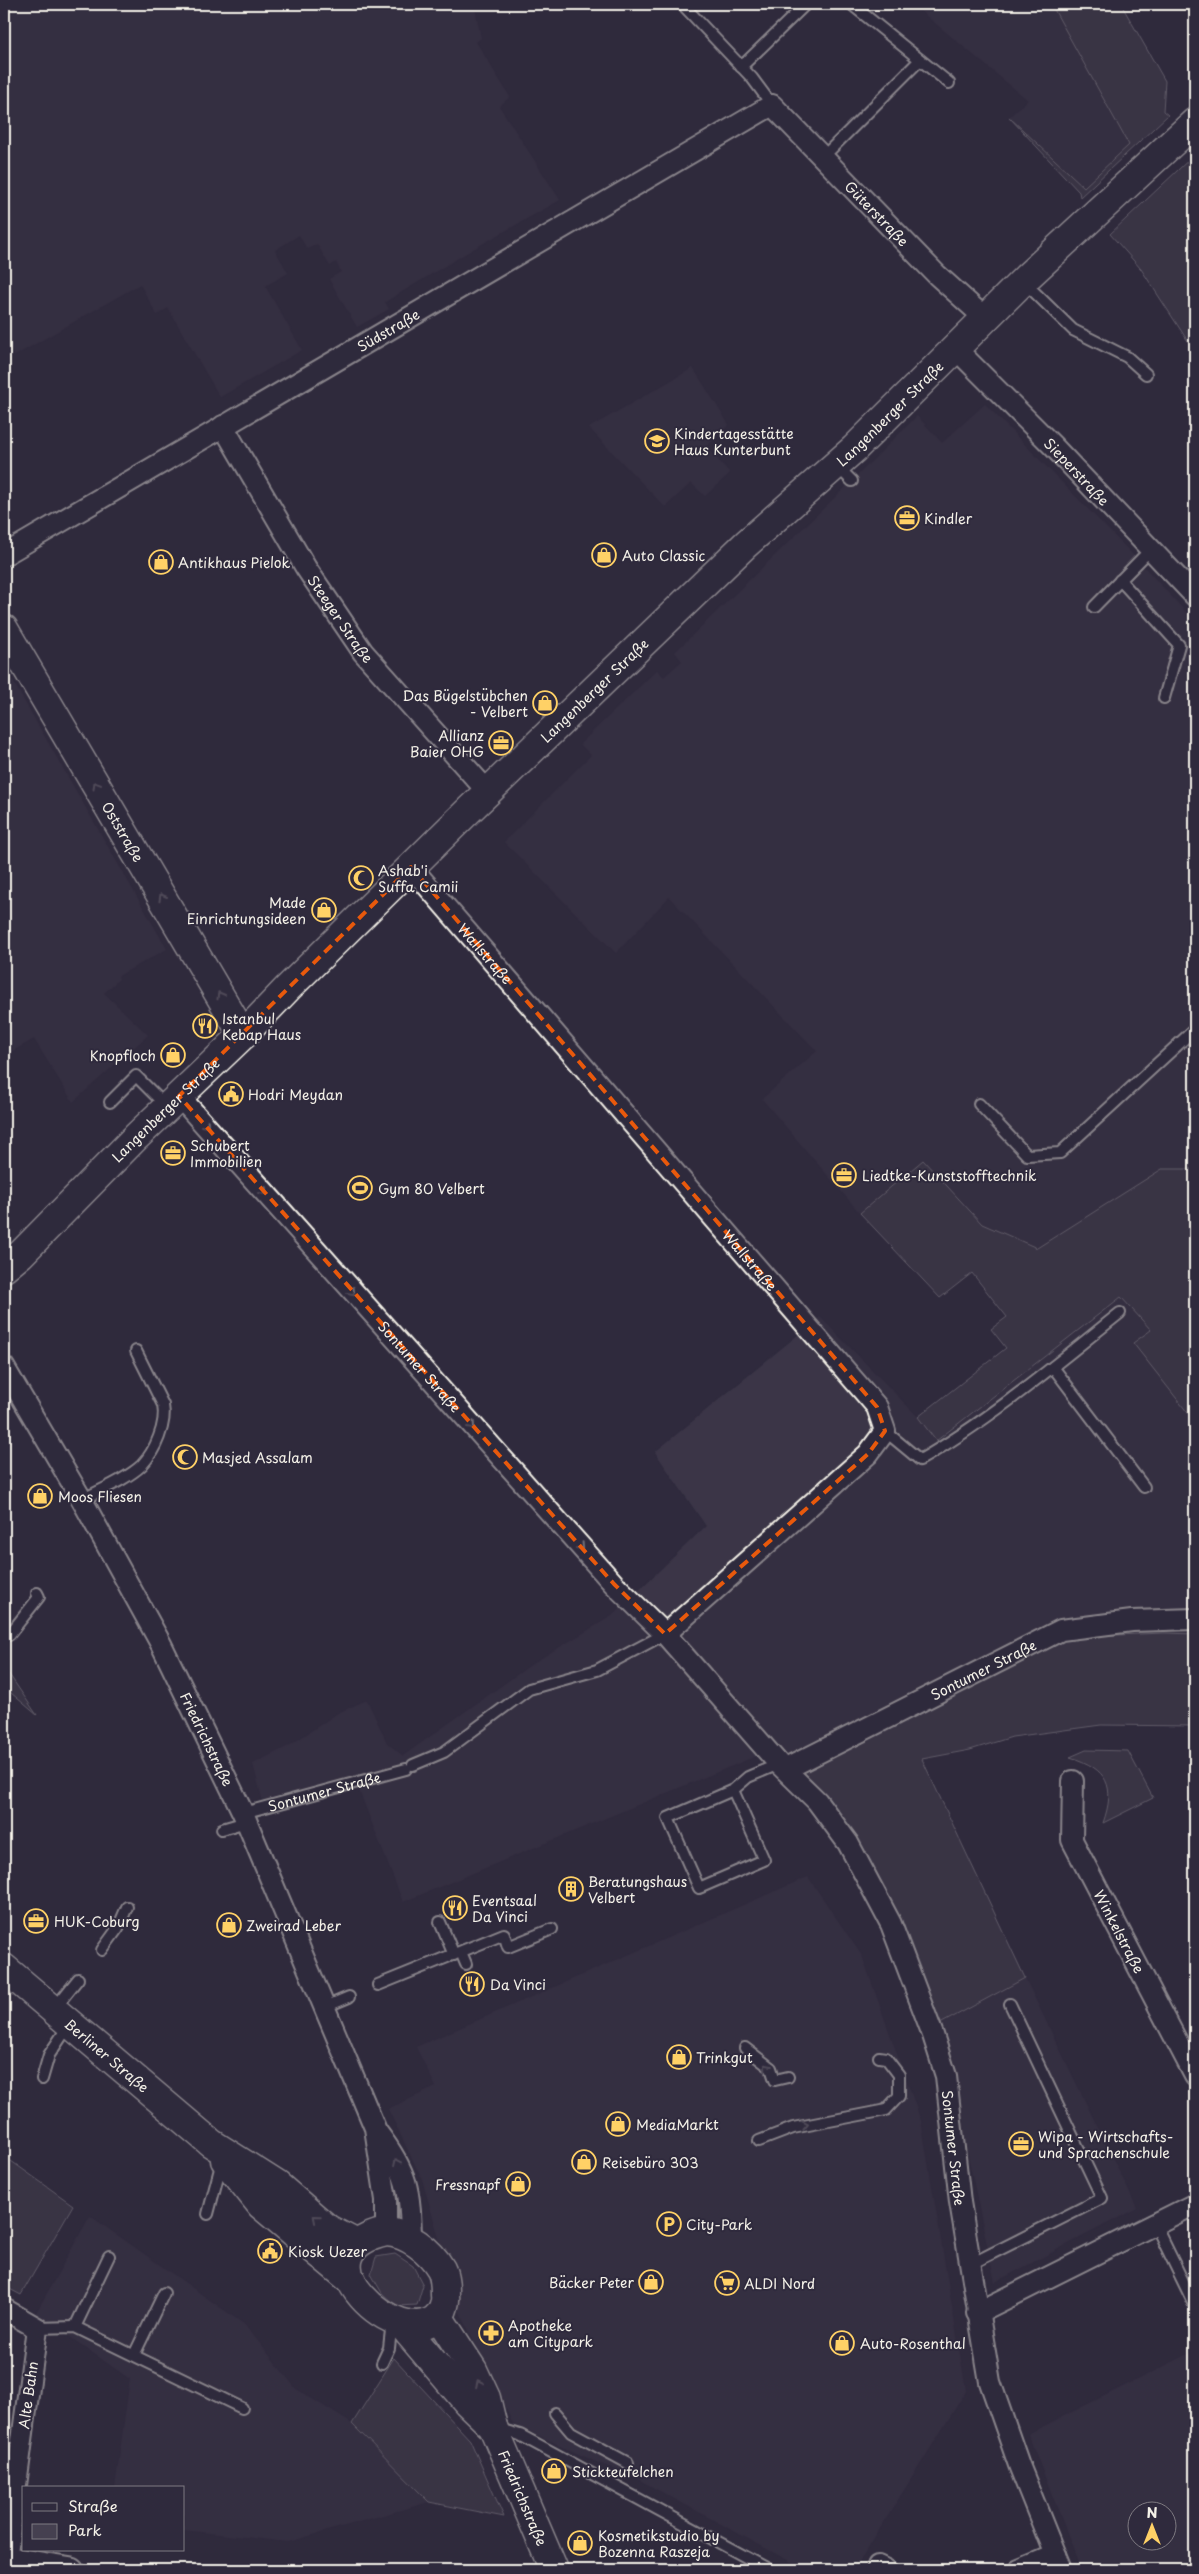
<svg xmlns="http://www.w3.org/2000/svg" width="1199" height="2574" font-family="'Playpen Sans',sans-serif">
<style>
.built{fill:#3b3647;fill-rule:evenodd}
.green{fill:#454050;stroke:#9c989c}
.lines{fill:none;stroke-linecap:round;stroke-linejoin:round}
.service-casing{stroke:#f4f1e8;stroke-width:14}
.minor-casing{stroke:#f4f1e8;stroke-width:24}
.tertiary-casing{stroke:#f4f1e8;stroke-width:29}
.secondary-casing{stroke:#f4f1e8;stroke-width:31}
.service{stroke:#2f2a3d;stroke-width:10}
.minor{stroke:#2f2a3d;stroke-width:20}
.tertiary{stroke:#2f2a3d;stroke-width:25}
.secondary{stroke:#2f2a3d;stroke-width:28}
.oneway{stroke:#747079}
.marked{fill:none;stroke:#e8590c;stroke-width:4;stroke-dasharray:10 6;stroke-linejoin:round}
.labels{text-anchor:middle;dominant-baseline:central;stroke-width:4;stroke-linejoin:round;paint-order:stroke}
.street-label{font-size:14px;fill:#f4f1e8;stroke:#2f2a3d}
.poi-label{font-size:14px;fill:#f4f1e8;stroke:#2f2a3d;text-anchor:start}
</style>
<rect width="100%" height="100%" fill="#2f2a3d"/>
<filter id="ink" filterUnits="userSpaceOnUse"><feTurbulence type="fractalNoise" baseFrequency=".02" numOctaves="2"/><feDisplacementMap in="SourceGraphic" scale="10" xChannelSelector="R" yChannelSelector="G"/><feConvolveMatrix kernelMatrix="1 2 1 2 8 2 1 2 1" color-interpolation-filters="sRGB"/></filter>
<g filter="url(#ink)">
<g class="built">
<path d="M 4,4 L 474,4 L 481,38 L 476,42 L 510,97 L 499,106 L 560,200 L 473,249 L 385,302 L 389,309 L 357,327 L 329,279 L 341,272 L 336,262 L 330,266 L 317,244 L 307,249 L 299,235 L 275,250 L 288,273 L 265,286 L 302,350 L 220,397 L 168,308 L 157,315 L 140,284 L 14,356 L 4,338 Z"/>
<path d="M 912,4 L 1051,4 L 1129,145 L 1084,187 L 1009,117 L 1028,100 Z"/>
<path d="M 693,368 L 729,425 L 706,447 L 730,473 L 705,496 L 691,483 L 665,507 L 589,428 Z"/>
<path d="M 985,404 L 1133,555 L 1195,622 L 1195,1169 L 1162,1169 L 1037,1248 L 982,1224 L 923,1160 L 860,1213 L 762,1099 L 817,1051 L 669,897 L 616,953 L 504,842 L 591,755 L 580,744 L 657,670 L 664,677 L 682,661 L 675,652 L 852,481 L 917,416 L 942,443 Z"/>
<path d="M 4,666 L 167,949 L 118,976 L 119,979 L 104,993 L 148,1035 L 73,1102 L 34,1039 L 4,1056 Z"/>
<path d="M 1121,1297 L 1151,1330 L 1134,1343 L 1195,1422 L 1195,1634 L 1164,1633 L 802,1771 L 780,1746 L 403,1902 L 359,1790 L 266,1813 L 253,1764 L 289,1746 L 338,1713 L 367,1700 L 387,1743 L 403,1756 L 535,1662 L 612,1616 L 706,1526 L 655,1452 L 820,1317 L 918,1417 L 937,1441 Z"/>
<path d="M 808,1877 L 862,1956 L 921,2121 L 966,2391 L 854,2570 L 806,2570 L 623,2471 L 601,2464 L 513,2424 L 461,2314 L 422,2179 L 388,2109 L 436,2087 L 416,2047 Z"/>
<path d="M 1025,1978 L 1137,2208 L 995,2282 L 940,2024 Z"/>
<path d="M 90,2216 L 245,2325 L 296,2389 L 352,2424 L 429,2502 L 288,2542 L 184,2530 L 184,2488 L 115,2488 L 130,2379 L 36,2313 Z"/>
<path d="M 1195,2351 L 1195,2570 L 1082,2570 L 1028,2434 ZM 1136,2512 L 1166,2512 L 1166,2542 L 1136,2542 Z"/>
</g>
<g class="green">
<path d="M 1051,4 L 1121,4 L 1165,81 L 1163,111 L 1168,115 L 1080,197 L 1079,192 L 1009,117 L 1084,187 L 1129,145 Z"/>
<path d="M 1195,154 L 1195,352 L 1141,269 L 1110,234 Z"/>
<path d="M 923,1160 L 982,1224 L 1037,1248 L 1162,1169 L 1195,1169 L 1195,1422 L 1133,1343 L 1151,1330 L 1121,1297 L 936,1441 L 918,1417 L 1006,1348 L 991,1329 L 1007,1317 L 972,1273 L 940,1298 L 860,1213 Z"/>
<path d="M 1164,1633 L 1195,1634 L 1195,1726 L 1101,1725 L 1012,1737 L 970,1750 L 922,1759 L 1025,1978 L 940,2024 L 900,1921 L 858,1840 L 802,1771 L 1069,1637 Z"/>
<path d="M 4,1667 L 37,1715 L 4,1687 Z"/>
<path d="M 1086,1750 L 1128,1751 L 1153,1798 L 1103,1823 C 1116,1786 1108,1769 1070,1757 Z"/>
<path d="M 4,2156 L 73,2205 L 21,2295 L 4,2286 Z"/>
<path d="M 395,2254 L 413,2266 L 423,2285 L 417,2305 L 396,2306 L 382,2293 L 371,2274 L 376,2257 Z"/>
<path d="M 394,2358 L 470,2440 L 504,2517 L 429,2502 L 352,2424 Z"/>
</g>
<g class="lines">
<g class="service-casing">
<g id="service">
<path d="M 682,4 L 752,78 L 772,105"/>
<path d="M 851,4 L 949,83"/>
<path d="M 741,67 L 806,4"/>
<path d="M 822,158 L 920,60"/>
<path d="M 1024,282 L 1073,330 L 1127,357 L 1146,374"/>
<path d="M 837,466 L 852,481"/>
<path d="M 1120,580 L 1179,645 L 1164,698"/>
<path d="M 1094,607 L 1151,549"/>
<path d="M 110,1102 L 136,1076 L 167,1107"/>
<path d="M 979,1104 L 1027,1155 L 1060,1153 L 1195,1029"/>
<path d="M 1053,1367 L 1144,1487"/>
<path d="M 885,1431 L 920,1460 C 991,1419 1056,1364 1120,1313"/>
<path d="M 82,1500 C 100,1490 126,1480 142,1465 C 155,1451 167,1424 163,1405 L 136,1351"/>
<path d="M 9,1635 L 39,1597 L 37,1593"/>
<path d="M 413,1765 L 444,1752 L 529,1689 L 597,1670 L 665,1634"/>
<path d="M 733,1790 L 764,1860 L 699,1888 L 668,1818 L 733,1790 L 748,1777 L 779,1764"/>
<path id="s1" d="M 243,1813 L 406,1769"/>
<path d="M 222,1829 L 246,1822"/>
<path d="M 440,1922 L 454,1955"/>
<path d="M 102,1950 L 118,1928 L 127,1907"/>
<path d="M 461,1952 L 466,1964"/>
<path d="M 378,1985 L 504,1934 L 508,1947 L 552,1929"/>
<path d="M 325,2007 L 349,1997"/>
<path d="M 54,2009 L 78,1979"/>
<path d="M 745,2048 L 771,2068 L 775,2080 L 788,2077"/>
<path d="M 42,2079 L 49,2055 L 69,2025"/>
<path d="M 759,2141 L 793,2128 L 886,2110 L 899,2096 L 899,2075 L 886,2058 L 879,2057"/>
<path d="M 208,2214 L 222,2161"/>
<path d="M 1155,2224 L 1195,2306"/>
<path d="M 969,2265 L 1102,2198 L 1010,2004"/>
<path d="M 75,2327 L 109,2256"/>
<path d="M 37,2328 L 75,2327 L 242,2408"/>
<path d="M 134,2355 L 164,2293"/>
<path d="M 382,2363 L 389,2348 L 392,2321"/>
<path d="M 555,2413 L 571,2432 L 628,2463"/>
<path d="M 499,2429 L 520,2435 L 770,2570"/>
</g>
</g>
<g class="minor-casing">
<g id="minor">
<path id="s2" d="M 956,349 L 1053,446 L 1195,596"/>
<path id="s3" d="M 223,426 L 306,568 L 363,652 L 488,792"/>
<path id="s4" d="M 4,555 L 772,105 L 937,275 L 986,319"/>
<path id="s5" d="M 411,867 L 877,1407 L 885,1431 L 868,1454 L 665,1634"/>
<path id="s6" d="M 179,1096 L 614,1584 L 665,1634 L 779,1764 L 817,1801 L 848,1843 L 891,1924 L 933,2035 L 946,2076 L 960,2202 L 990,2382 L 1019,2465 L 1061,2570"/>
<path id="s7" d="M 4,1367 L 82,1500 L 161,1644 L 243,1813 L 375,2128 L 386,2200 L 386,2232"/>
<path id="s8" d="M 786,1769 L 1061,1630 L 1132,1621 L 1195,1619"/>
<path id="s9" d="M 1073,1781 L 1072,1840 L 1195,2076"/>
<path d="M 377,2132 C 408,2173 410,2189 411,2239"/>
<path d="M 4,2309 L 37,2328 L 6,2560"/>
<path d="M 977,2313 L 1195,2204"/>
<path d="M 878,2566 L 886,2570"/>
<path d="M 1019,2570 L 1055,2555"/>
</g>
</g>
<g class="tertiary-casing">
<path id="tertiary" d="M 4,2559 L 72,2570"/>
</g>
<g class="secondary-casing">
<g id="secondary">
<path id="s10" d="M 4,629 L 243,1035"/>
<path id="s11" d="M 4,1268 L 21,1254 L 136,1137 L 243,1035 L 288,988 L 467,812 L 746,544 L 854,449 L 1027,277 L 1195,122"/>
<path id="s12" d="M 4,1968 L 211,2143 L 277,2185 L 328,2229 L 357,2244"/>
<path d="M 225,2160 L 261,2205 L 352,2281"/>
<path d="M 386,2232 C 407,2233 430,2250 441,2269 C 445,2277 445,2286 445,2295 C 446,2301 443,2312 439,2316 C 400,2355 290,2253 386,2232 Z"/>
<path id="s13" d="M 438,2316 L 473,2370 L 486,2398 L 493,2427 L 554,2570"/>
<path d="M 401,2324 L 467,2402 L 493,2427"/>
</g>
</g>
<use href="#service" class="service"/>
<use href="#minor" class="minor"/>
<use href="#tertiary" class="tertiary"/>
<use href="#secondary" class="secondary"/>
</g>
<defs><path id="oneway-chevron" d="M-2-3.5L2.5 0L-2 3.5" fill="none" stroke-width="1.6" stroke-linecap="round" stroke-linejoin="round" transform="scale(1.25)"/></defs>
<g class="oneway">
<use href="#oneway-chevron" transform="translate(96 785) rotate(-121)"/>
<use href="#oneway-chevron" transform="translate(162 897) rotate(-120)"/>
<use href="#oneway-chevron" transform="translate(220 995) rotate(-120)"/>
<use href="#oneway-chevron" transform="translate(206 1125) rotate(49)"/>
<use href="#oneway-chevron" transform="translate(264 1192) rotate(49)"/>
<use href="#oneway-chevron" transform="translate(352 1292) rotate(48)"/>
<use href="#oneway-chevron" transform="translate(472 1426) rotate(48)"/>
<use href="#oneway-chevron" transform="translate(581 1547) rotate(48)"/>
<use href="#oneway-chevron" transform="translate(767 2067) rotate(-132)"/>
<use href="#oneway-chevron" transform="translate(805 2125) rotate(-11)"/>
<use href="#oneway-chevron" transform="translate(397 2162) rotate(-115)"/>
<use href="#oneway-chevron" transform="translate(316 2218) rotate(-140)"/>
<use href="#oneway-chevron" transform="translate(479 2383) rotate(-116)"/>
</g>
</g>
<path d="M0 0H1199V2574H0ZM 411,867 L 877,1407 L 885,1431 L 868,1454 L 665,1634 L 614,1584 L 179,1096 Z" fill="#2f2a3d" fill-opacity=".55" fill-rule="evenodd"/>
<path class="marked" d="M 411,867 L 877,1407 L 885,1431 L 868,1454 L 665,1634 L 614,1584 L 179,1096 Z"/>
<defs>
<g id="school-ring" transform="scale(1.25)"><circle r="9.5" fill="#2f2a3d" stroke="#ffd166" stroke-width="1.5"/><path d="M0-5L7-2L0 1L-7-2ZM-4 1L0 2.5L4 1V4Q0 6-4 4Z" fill="#ffd166"/></g>
<g id="office-ring" transform="scale(1.25)"><circle r="9.5" fill="#2f2a3d" stroke="#ffd166" stroke-width="1.5"/><path d="M-6-3h4V-5.5h4V-3h4V5H-6ZM-1-4.5V-3h2v-1.5ZM-6 0V1H6V0Z" fill="#ffd166"/></g>
<g id="shop-ring" transform="scale(1.25)"><circle r="9.5" fill="#2f2a3d" stroke="#ffd166" stroke-width="1.5"/><path d="M-5-2.5h2.3a2.7 3.5 0 0 1 5.4 0H5L5.5 6h-11ZM-1.5-2.5h3a1.5 2.3 0 0 0-3 0Z" fill="#ffd166"/></g>
<g id="mosque-ring" transform="scale(1.25)"><circle r="9.5" fill="#2f2a3d" stroke="#ffd166" stroke-width="1.5"/><path d="M3.5-4.9A6 6 0 1 0 3.5 4.9A5 5 0 1 1 3.5-4.9Z" fill="#ffd166"/></g>
<g id="restaurant-ring" transform="scale(1.25)"><circle r="9.5" fill="#2f2a3d" stroke="#ffd166" stroke-width="1.5"/><path d="M-5-6h1v4h1v-4h1v4h1v-4h1v5L-1.5 .5V6h-2V.5L-5-1ZM5-6V6H3V1.5H1.5Q1.5-4 5-6Z" fill="#ffd166"/></g>
<g id="civic-ring" transform="scale(1.25)"><circle r="9.5" fill="#2f2a3d" stroke="#ffd166" stroke-width="1.5"/><path d="M-.6-6.5H3V-4.5H.6V-3L4-1V1h2V6H-6V1h2V-1L-.6-3ZM-1.2 2.5V6h2.4V2.5Z" fill="#ffd166"/></g>
<g id="stadium-ring" transform="scale(1.25)"><circle r="9.5" fill="#2f2a3d" stroke="#ffd166" stroke-width="1.5"/><path d="M0-5a6.5 5 0 1 0 0 10a6.5 5 0 1 0 0-10ZM-3.5-1.8h7v3.6h-7Z" fill="#ffd166"/></g>
<g id="building-ring" transform="scale(1.25)"><circle r="9.5" fill="#2f2a3d" stroke="#ffd166" stroke-width="1.5"/><path d="M-4-6H4V6H1V3H-1V6H-4ZM-2.5-4.3h1.7v1.8h-1.7ZM.8-4.3h1.7v1.8H.8ZM-2.5-1h1.7V.8h-1.7ZM.8-1h1.7V.8H.8Z" fill="#ffd166"/></g>
<g id="parking-ring" transform="scale(1.25)"><circle r="9.5" fill="#2f2a3d" stroke="#ffd166" stroke-width="1.5"/><path d="M-3.5-5.5H1a3.5 3.5 0 0 1 0 7H-1V5.5H-3.5ZM-1-3.4V-.6H.8a1.4 1.4 0 0 0 0-2.8Z" fill="#ffd166"/></g>
<g id="supermarket-ring" transform="scale(1.25)"><circle r="9.5" fill="#2f2a3d" stroke="#ffd166" stroke-width="1.5"/><path d="M-6-5.5h2.5l.6 2H6L4.5 2H-2.5L-4.4-4H-6ZM-1.5 3.2a1.3 1.3 0 1 0 .1 0ZM3 3.2a1.3 1.3 0 1 0 .1 0Z" fill="#ffd166"/></g>
<g id="pharmacy-ring" transform="scale(1.25)"><circle r="9.5" fill="#2f2a3d" stroke="#ffd166" stroke-width="1.5"/><path d="M-2-6h4v4h4v4h-4v4h-4v-4h-4v-4h4Z" fill="#ffd166"/></g>
</defs>
<g fill-rule="evenodd">
<use href="#school-ring" x="657" y="441"/>
<use href="#office-ring" x="907" y="518"/>
<use href="#shop-ring" x="604" y="555"/>
<use href="#shop-ring" x="161" y="562"/>
<use href="#shop-ring" x="545" y="703"/>
<use href="#office-ring" x="501" y="743"/>
<use href="#mosque-ring" x="361" y="878"/>
<use href="#shop-ring" x="324" y="910"/>
<use href="#restaurant-ring" x="205" y="1026"/>
<use href="#shop-ring" x="173" y="1055"/>
<use href="#civic-ring" x="231" y="1094"/>
<use href="#office-ring" x="173" y="1153"/>
<use href="#office-ring" x="844" y="1175"/>
<use href="#stadium-ring" x="360" y="1188"/>
<use href="#mosque-ring" x="185" y="1457"/>
<use href="#shop-ring" x="40" y="1496"/>
<use href="#building-ring" x="571" y="1889"/>
<use href="#restaurant-ring" x="455" y="1908"/>
<use href="#office-ring" x="36" y="1921"/>
<use href="#shop-ring" x="229" y="1925"/>
<use href="#restaurant-ring" x="472" y="1984"/>
<use href="#shop-ring" x="679" y="2057"/>
<use href="#shop-ring" x="618" y="2124"/>
<use href="#office-ring" x="1021" y="2144"/>
<use href="#shop-ring" x="584" y="2162"/>
<use href="#shop-ring" x="518" y="2184"/>
<use href="#parking-ring" x="669" y="2224"/>
<use href="#civic-ring" x="270" y="2251"/>
<use href="#shop-ring" x="651" y="2282"/>
<use href="#supermarket-ring" x="727" y="2283"/>
<use href="#pharmacy-ring" x="491" y="2333"/>
<use href="#shop-ring" x="842" y="2343"/>
<use href="#shop-ring" x="554" y="2471"/>
<use href="#shop-ring" x="580" y="2543"/>
</g>
<g class="labels">
<g class="street-label">
<text stroke="none"><textPath href="#s4" startOffset="1041">Güterstraße</textPath></text>
<text stroke="none"><textPath href="#s4" startOffset="445">Südstraße</textPath></text>
<text stroke="none"><textPath href="#s11" startOffset="1231">Langenberger Straße</textPath></text>
<text stroke="none"><textPath href="#s2" startOffset="172">Sieperstraße</textPath></text>
<text stroke="none"><textPath href="#s3" startOffset="226">Steeger Straße</textPath></text>
<text stroke="none"><textPath href="#s11" startOffset="826">Langenberger Straße</textPath></text>
<text stroke="none"><textPath href="#s10" startOffset="235">Oststraße</textPath></text>
<text stroke="none"><textPath href="#s5" startOffset="114">Wallstraße</textPath></text>
<text stroke="none"><textPath href="#s11" startOffset="226">Langenberger Straße</textPath></text>
<text stroke="none"><textPath href="#s5" startOffset="519">Wallstraße</textPath></text>
<text stroke="none"><textPath href="#s6" startOffset="362">Sontumer Straße</textPath></text>
<text stroke="none"><textPath href="#s8" startOffset="221">Sontumer Straße</textPath></text>
<text stroke="none"><textPath href="#s7" startOffset="424">Friedrichstraße</textPath></text>
<text stroke="none"><textPath href="#s1" startOffset="84">Sontumer Straße</textPath></text>
<text stroke="none"><textPath href="#s9" startOffset="162">Winkelstraße</textPath></text>
<text stroke="none"><textPath href="#s12" startOffset="135">Berliner Straße</textPath></text>
<text stroke="none"><textPath href="#s6" startOffset="1329">Sontumer Straße</textPath></text>
<text transform="translate(28 2395) rotate(-82)">Alte Bahn</text>
<text stroke="none"><textPath href="#s13" startOffset="202">Friedrichstraße</textPath></text>
</g>
<g class="poi-label">
<text x="674" y="433">Kindertagesstätte<tspan x="674" dy="16">Haus Kunterbunt</tspan></text>
<text x="924" y="518">Kindler</text>
<text x="622" y="555">Auto Classic</text>
<text x="178" y="562">Antikhaus Pielok</text>
<text x="528" y="695" text-anchor="end">Das Bügelstübchen<tspan x="528" dy="16">- Velbert</tspan></text>
<text x="484" y="735" text-anchor="end">Allianz<tspan x="484" dy="16">Baier OHG</tspan></text>
<text x="378" y="870">Ashab'i<tspan x="378" dy="16">Suffa Camii</tspan></text>
<text x="306" y="902" text-anchor="end">Made<tspan x="306" dy="16">Einrichtungsideen</tspan></text>
<text x="222" y="1018">Istanbul<tspan x="222" dy="16">Kebap Haus</tspan></text>
<text x="156" y="1055" text-anchor="end">Knopfloch</text>
<text x="248" y="1094">Hodri Meydan</text>
<text x="190" y="1145">Schubert<tspan x="190" dy="16">Immobilien</tspan></text>
<text x="862" y="1175">Liedtke-Kunststofftechnik</text>
<text x="378" y="1188">Gym 80 Velbert</text>
<text x="202" y="1457">Masjed Assalam</text>
<text x="58" y="1496">Moos Fliesen</text>
<text x="588" y="1881">Beratungshaus<tspan x="588" dy="16">Velbert</tspan></text>
<text x="472" y="1900">Eventsaal<tspan x="472" dy="16">Da Vinci</tspan></text>
<text x="54" y="1921">HUK-Coburg</text>
<text x="246" y="1925">Zweirad Leber</text>
<text x="490" y="1984">Da Vinci</text>
<text x="696" y="2057">Trinkgut</text>
<text x="636" y="2124">MediaMarkt</text>
<text x="1038" y="2136">Wipa - Wirtschafts-<tspan x="1038" dy="16">und Sprachenschule</tspan></text>
<text x="602" y="2162">Reisebüro 303</text>
<text x="500" y="2184" text-anchor="end">Fressnapf</text>
<text x="686" y="2224">City-Park</text>
<text x="288" y="2251">Kiosk Uezer</text>
<text x="634" y="2282" text-anchor="end">Bäcker Peter</text>
<text x="744" y="2283">ALDI Nord</text>
<text x="508" y="2325">Apotheke<tspan x="508" dy="16">am Citypark</tspan></text>
<text x="860" y="2343">Auto-Rosenthal</text>
<text x="572" y="2471">Stickteufelchen</text>
<text x="598" y="2535">Kosmetikstudio by<tspan x="598" dy="16">Bozenna Raszeja</tspan></text>
</g>
</g>
<rect width="1199" height="2574" fill="none" stroke="#2f2a3d" stroke-width="20"/>
<rect x="10" y="10" width="1179" height="2554" fill="none" stroke="#f4f1e8" stroke-width="2" filter="url(#ink)"/>
<rect x="22" y="2486" width="162" height="65" fill="#2f2a3d" stroke="#7e7a81"/>
<rect x="32" y="2503" width="25" height="8" fill="#2f2a3d" stroke="#7e7a81"/>
<text x="68" y="2512" font-size="15" fill="#f4f1e8">Straße</text>
<rect x="32" y="2524" width="25" height="15" fill="#454050" stroke="#7e7a81"/>
<text x="68" y="2536" font-size="15" fill="#f4f1e8">Park</text>
<g transform="translate(1152 2526)"><circle r="24" fill="#2f2a3d" stroke="#7e7a81"/>
<path d="M0-4L9 19L0 12L-9 19Z" fill="#ffd166"/>
<text y="-8" font-size="14" font-weight="bold" text-anchor="middle" fill="#f4f1e8">N</text>
</g>
</svg>
